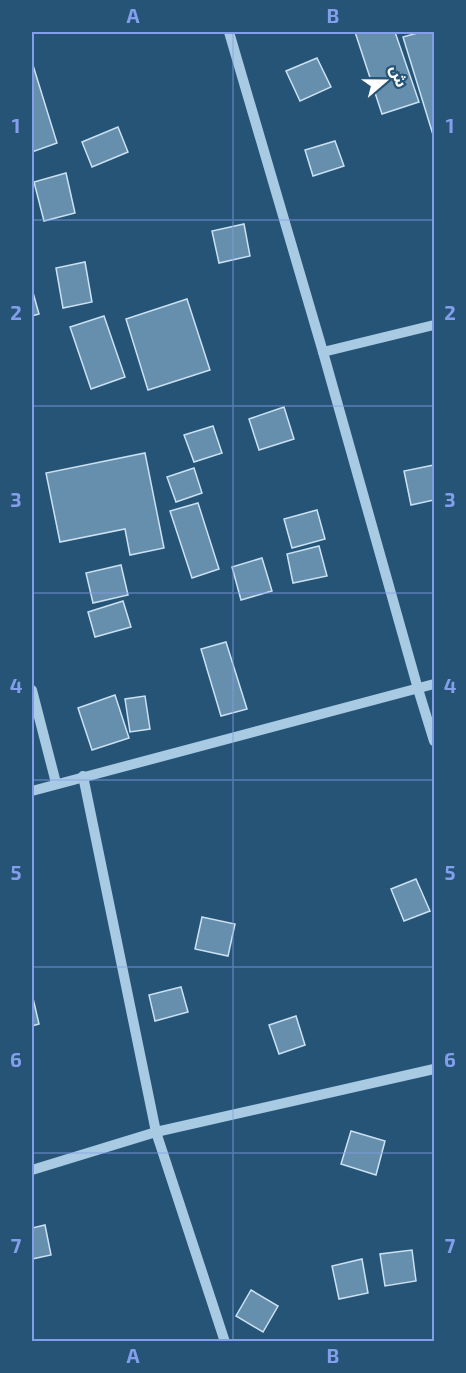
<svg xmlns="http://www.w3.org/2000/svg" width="466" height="1373" font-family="'Exo 2','Noto Sans Arabic',sans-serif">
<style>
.building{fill:#668fae;stroke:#cae1f2;stroke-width:1.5}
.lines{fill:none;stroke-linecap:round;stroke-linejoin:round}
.minor{stroke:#a8cae3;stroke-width:10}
.grid{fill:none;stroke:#839eea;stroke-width:1.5;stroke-opacity:0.55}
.neatline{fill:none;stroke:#839eea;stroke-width:2}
.grid-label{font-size:20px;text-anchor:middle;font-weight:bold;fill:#839eea}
</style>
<rect width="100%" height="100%" fill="#265477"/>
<g class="building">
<path d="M 355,32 L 395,32 L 419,102 L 382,114 Z"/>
<path d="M 421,32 L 434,32 L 434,138 L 403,37 Z"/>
<path d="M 317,58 L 331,87 L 300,101 L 286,71 Z"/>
<path d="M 32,62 L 57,143 L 32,152 Z"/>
<path d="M 118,127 L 128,152 L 92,167 L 82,142 Z"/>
<path d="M 335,141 L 344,166 L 313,176 L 305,150 Z"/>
<path d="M 66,173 L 75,213 L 44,221 L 34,182 Z"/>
<path d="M 244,224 L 250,256 L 219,263 L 212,231 Z"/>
<path d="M 85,262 L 92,302 L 63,308 L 56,268 Z"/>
<path d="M 32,289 L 39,314 L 32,316 Z"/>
<path d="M 187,299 L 210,370 L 148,390 L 126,319 Z"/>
<path d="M 104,316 L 125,377 L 91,389 L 70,327 Z"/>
<path d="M 284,407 L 294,439 L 259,450 L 249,419 Z"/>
<path d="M 213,426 L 222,453 L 194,462 L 184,435 Z"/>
<path d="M 145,453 L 164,548 L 130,555 L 125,529 L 60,542 L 46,473 Z"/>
<path d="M 434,465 L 434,500 L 411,505 L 404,471 Z"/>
<path d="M 194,468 L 202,493 L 176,502 L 167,477 Z"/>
<path d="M 198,503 L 219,569 L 192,578 L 170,511 Z"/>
<path d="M 317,510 L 325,539 L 292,548 L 284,519 Z"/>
<path d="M 319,546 L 327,576 L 293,583 L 287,554 Z"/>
<path d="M 262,558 L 272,591 L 241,600 L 232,567 Z"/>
<path d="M 121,565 L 128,595 L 93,603 L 86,573 Z"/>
<path d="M 123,601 L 131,627 L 95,637 L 88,612 Z"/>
<path d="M 226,642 L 247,709 L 221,716 L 201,649 Z"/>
<path d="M 115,695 L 129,738 L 92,750 L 78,708 Z"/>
<path d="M 145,696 L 150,729 L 130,732 L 125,699 Z"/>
<path d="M 416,879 L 430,911 L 404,921 L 391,889 Z"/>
<path d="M 202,917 L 235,924 L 228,956 L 195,949 Z"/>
<path d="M 181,987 L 188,1012 L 155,1021 L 149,995 Z"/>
<path d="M 32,994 L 39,1024 L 32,1026 Z"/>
<path d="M 296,1016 L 305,1045 L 279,1054 L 269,1025 Z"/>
<path d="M 351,1131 L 385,1141 L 376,1175 L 341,1164 Z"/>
<path d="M 45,1225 L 51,1255 L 32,1259 L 32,1228 Z"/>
<path d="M 412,1250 L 416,1281 L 385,1286 L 380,1254 Z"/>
<path d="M 362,1259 L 368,1293 L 339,1299 L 332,1266 Z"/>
<path d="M 251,1290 L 278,1306 L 263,1332 L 236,1316 Z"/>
</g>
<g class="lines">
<g class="minor">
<path d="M 229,32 L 323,352 L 418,689 L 434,741"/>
<path d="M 323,352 L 434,325"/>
<path d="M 32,690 L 56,783"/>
<path d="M 83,776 L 156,1132 L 225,1342"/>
<path d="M 32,791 L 434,684"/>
<path d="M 32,1170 L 156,1132 L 434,1069"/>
</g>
</g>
<path class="grid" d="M 233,32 L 233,1342M 32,220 L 434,220M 32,406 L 434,406M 32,593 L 434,593M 32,780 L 434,780M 32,967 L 434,967M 32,1153 L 434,1153"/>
<rect width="466" height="1373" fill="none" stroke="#265477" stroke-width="66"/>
<g transform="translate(385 81) rotate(70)" stroke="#265477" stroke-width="4.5" paint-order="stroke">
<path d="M0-4.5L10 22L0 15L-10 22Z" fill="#ffffff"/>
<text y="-9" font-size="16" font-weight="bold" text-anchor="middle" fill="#ffffff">ش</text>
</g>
<rect x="33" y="33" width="400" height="1307" class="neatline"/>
<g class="grid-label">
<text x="133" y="23">A</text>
<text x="333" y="23">B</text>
<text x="16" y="133">1</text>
<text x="450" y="133">1</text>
<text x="16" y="320">2</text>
<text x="450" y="320">2</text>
<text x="16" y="507">3</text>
<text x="450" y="507">3</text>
<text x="16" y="693">4</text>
<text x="450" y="693">4</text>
<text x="16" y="880">5</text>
<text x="450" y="880">5</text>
<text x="16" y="1067">6</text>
<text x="450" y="1067">6</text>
<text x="16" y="1253">7</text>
<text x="450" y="1253">7</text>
<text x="133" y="1363">A</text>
<text x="333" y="1363">B</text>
</g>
</svg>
